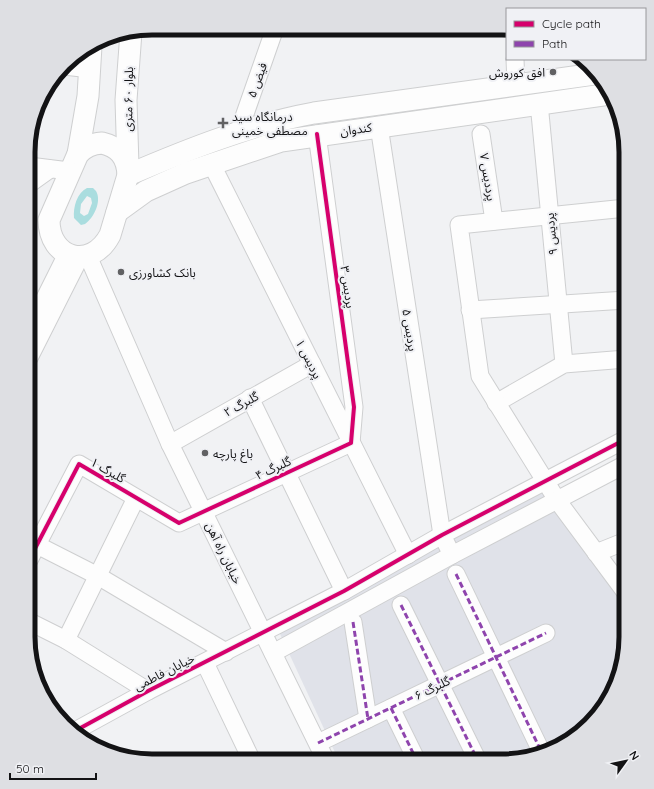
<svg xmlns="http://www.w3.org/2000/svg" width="654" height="789" font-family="Quicksand,'Noto Sans Arabic',sans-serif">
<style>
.built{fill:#e0e2e9}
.water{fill:#aadddf;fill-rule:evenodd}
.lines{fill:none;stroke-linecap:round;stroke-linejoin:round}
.minor-casing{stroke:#cecfd0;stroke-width:19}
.major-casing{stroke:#cecfd0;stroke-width:23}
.minor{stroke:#fdfdfd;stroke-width:17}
.major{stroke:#fdfdfd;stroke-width:21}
.quiet{stroke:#8e44ad;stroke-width:3;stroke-dasharray:6 3;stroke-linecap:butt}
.cycleway-casing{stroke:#f0f1f5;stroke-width:6}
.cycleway{stroke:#d6006c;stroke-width:4}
.poi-dot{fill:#616163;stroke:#f0f1f5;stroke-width:1.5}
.labels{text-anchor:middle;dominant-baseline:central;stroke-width:4;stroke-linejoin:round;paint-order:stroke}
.poi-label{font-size:12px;fill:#131315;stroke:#f0f1f5;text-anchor:start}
.street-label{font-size:12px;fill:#131315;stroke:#f0f1f5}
.rim{fill:none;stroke:#131315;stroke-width:5}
</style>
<rect width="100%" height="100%" fill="#f1f2f4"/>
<path class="built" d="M 544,488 L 626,602 L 626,646 L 605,706 L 564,745 L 510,761 L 339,761 L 274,621 Z"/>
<path class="water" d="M 87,188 L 93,188 L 96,191 C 102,201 94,218 85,224 L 81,225 L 74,218 C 73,207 77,193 87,188 ZM 87,196 L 91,198 L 92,203 L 88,214 L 84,216 L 80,213 L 81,204 Z"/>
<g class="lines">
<g class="minor-casing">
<g id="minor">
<path d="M 515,59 L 516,85"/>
<path d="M 64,66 L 91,69"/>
<path d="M 539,103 L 564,364"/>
<path d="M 379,126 L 442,535 L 452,555"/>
<path d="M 239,131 L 275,28"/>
<path d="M 481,134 L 494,221"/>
<path d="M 211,163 L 408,555"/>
<path d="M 29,166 L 69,171"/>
<path d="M 29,184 L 50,169"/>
<path d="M 88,256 L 170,444 L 326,761"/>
<path d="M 470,310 L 626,300"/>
<path d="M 29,330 L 67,254"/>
<path d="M 29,358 L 80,257"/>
<path d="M 250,398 L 344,591"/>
<path d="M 496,403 L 564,364 L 626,359"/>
<path d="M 170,444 L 312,364"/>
<path d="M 37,545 L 98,576 L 226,652"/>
<path d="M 596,553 L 626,541"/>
<path d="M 28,562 L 79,464 L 179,523 L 351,443 L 354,407 L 317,134"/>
<path d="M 456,574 L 541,751"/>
<path d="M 626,593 L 557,500 L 480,376 L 459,225 L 626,208"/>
<path d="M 401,605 L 478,761"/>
<path d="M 28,621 L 66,640 L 148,691"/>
<path d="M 353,622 L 368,719"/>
<path d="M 66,640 L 136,498"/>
<path d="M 273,653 L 452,555 L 626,464"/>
<path d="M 205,663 L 252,761"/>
<path d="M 391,708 L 417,761"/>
<path d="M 75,731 L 148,691 L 344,591 L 442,535 L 626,439"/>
<path d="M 318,743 L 546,633"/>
</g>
</g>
<g class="major-casing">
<g id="major">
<path d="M 102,143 C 119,147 127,157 128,175 L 110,235 C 91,271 49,259 49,220 L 78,154 C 85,147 91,144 102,143 Z"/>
<path d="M 78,154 L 88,96 L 91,46"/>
<path d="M 128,166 L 126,100 L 131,32"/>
<path d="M 128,175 C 189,149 249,125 314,113 L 595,74"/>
<path d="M 117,212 L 146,191 L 186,173 L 281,141 L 610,94"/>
</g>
</g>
<use href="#minor" class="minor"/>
<use href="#major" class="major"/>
<g class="quiet">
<path d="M 456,574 L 541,751"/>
<path d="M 401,605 L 478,761"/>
<path d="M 353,622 L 368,719"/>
<path d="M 391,708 L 417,761"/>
<path d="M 318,743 L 546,633"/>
</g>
<g class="cycleway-casing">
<g id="cycleway">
<path d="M 28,562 L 79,464 L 179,523 L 351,443 L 354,407 L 317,134"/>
<path d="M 75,731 L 148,691 L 344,591 L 442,535 L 626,439"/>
</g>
</g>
<use href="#cycleway" class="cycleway"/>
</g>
<g class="poi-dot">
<circle cx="553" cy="72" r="4"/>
<path d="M221 117h4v4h4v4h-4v4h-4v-4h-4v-4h4z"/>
<circle cx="121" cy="272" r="4"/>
<circle cx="205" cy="453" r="4"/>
</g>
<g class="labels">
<g class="poi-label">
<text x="545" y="72" text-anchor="end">افق کوروش</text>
<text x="232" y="116">درمانگاه سید<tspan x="232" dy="14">مصطفی خمینی</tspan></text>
<text x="129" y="272">بانک کشاورزی</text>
<text x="213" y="453">باغ پارچه</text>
</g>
<g class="street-label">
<text transform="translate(257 80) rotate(-70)">فیض ۵</text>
<text transform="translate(128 99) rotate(-89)">بلوار ۶۰ متری</text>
<text transform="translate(356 129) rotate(-8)">کندوان</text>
<text transform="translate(488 177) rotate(81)">پرددیس ۷</text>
<text transform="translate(551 234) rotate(-95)">پردیس ۹</text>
<text transform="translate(348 287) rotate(82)">پردیس ۳</text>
<text transform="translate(410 330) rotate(81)">پردیس ۵</text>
<text transform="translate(309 359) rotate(63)">پردیس ۱</text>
<text transform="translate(241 404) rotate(-29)">گلبرگ ۲</text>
<text transform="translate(273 468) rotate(-25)">گلبرگ ۴</text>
<text transform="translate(108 470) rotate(30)">گلبرگ ۱</text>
<text transform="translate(224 553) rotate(64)">خیابان راه آهن</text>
<text transform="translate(164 672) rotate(-27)">خیابان فاطمی</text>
<text transform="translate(432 688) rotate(-26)">گلبرگ ۶</text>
</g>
</g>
<path d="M0 0H654V789H0ZM152 35H502A117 117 0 0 1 619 152V637A117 117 0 0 1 502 754H152A117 117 0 0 1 35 637V152A117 117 0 0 1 152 35Z" fill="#dedfe3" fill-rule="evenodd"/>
<path class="rim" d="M152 35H502A117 117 0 0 1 619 152V637A117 117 0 0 1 502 754H152A117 117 0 0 1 35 637V152A117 117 0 0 1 152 35Z"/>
<rect x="506" y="8" width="140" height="52" fill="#f0f1f5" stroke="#98989b"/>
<rect x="514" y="21" width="20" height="6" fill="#d6006c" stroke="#98989b"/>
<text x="542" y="28" font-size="12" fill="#131315">Cycle path</text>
<rect x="514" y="41" width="20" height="6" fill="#8e44ad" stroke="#98989b"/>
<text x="542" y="48" font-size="12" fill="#131315">Path</text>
<g transform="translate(626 761) rotate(57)" stroke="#f0f1f5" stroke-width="3" paint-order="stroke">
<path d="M0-3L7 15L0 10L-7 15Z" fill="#131315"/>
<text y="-6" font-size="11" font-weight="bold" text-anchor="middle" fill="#131315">N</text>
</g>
<path d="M10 773v6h86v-6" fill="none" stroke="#131315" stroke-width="2"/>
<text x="16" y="773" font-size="12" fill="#131315" stroke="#f0f1f5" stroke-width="3" paint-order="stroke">50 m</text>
</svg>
